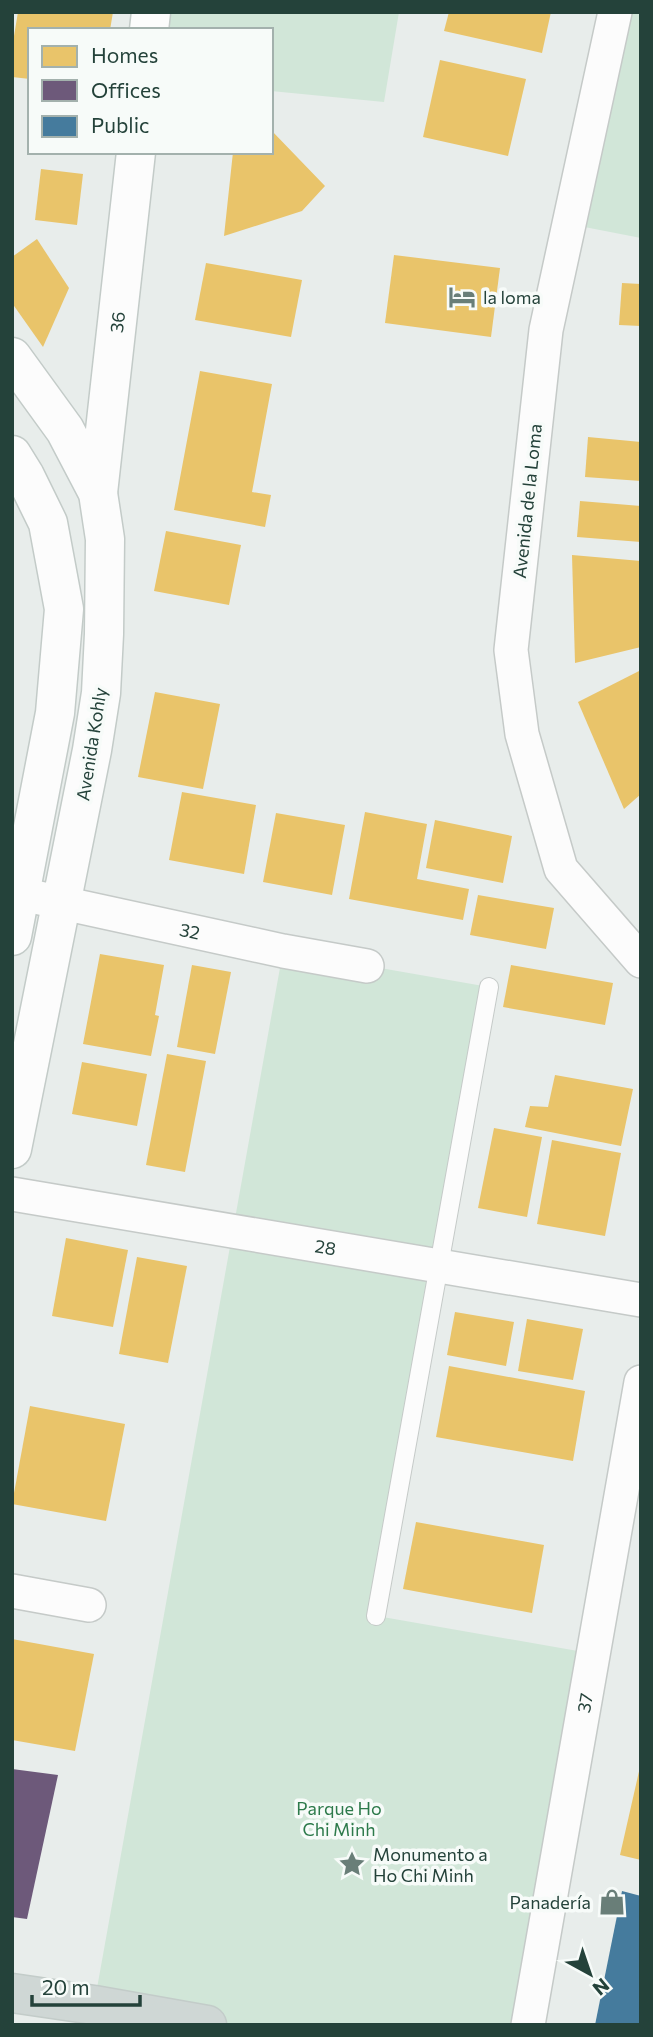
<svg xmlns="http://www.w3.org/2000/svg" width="653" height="2037" font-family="Commissioner,sans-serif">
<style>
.green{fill:#d1e6d8}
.homes{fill:#e9c46a}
.offices{fill:#6d597a}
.public{fill:#457b9d}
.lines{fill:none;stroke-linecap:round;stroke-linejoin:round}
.lane-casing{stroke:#c5cac8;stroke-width:20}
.street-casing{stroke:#c5cac8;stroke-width:36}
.secondary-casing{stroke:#c3cbc8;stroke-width:41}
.primary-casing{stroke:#c3ccc9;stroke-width:41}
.lane{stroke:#fcfcfc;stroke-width:18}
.street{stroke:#fcfcfc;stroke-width:33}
.secondary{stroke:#fcfcfc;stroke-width:38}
.primary{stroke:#cfd7d5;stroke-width:38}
.labels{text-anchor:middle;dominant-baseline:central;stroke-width:7;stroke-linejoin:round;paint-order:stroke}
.poi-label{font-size:18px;fill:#24423a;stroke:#f7fbf9;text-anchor:start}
.street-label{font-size:18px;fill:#24423a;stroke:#f7fbf9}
.park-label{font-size:18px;fill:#2d7a4b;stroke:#f7fbf9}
</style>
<rect width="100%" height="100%" fill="#e8edeb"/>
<g class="green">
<path d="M 152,12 L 399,12 L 384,102 L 271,91 L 271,30 L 150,30 Z"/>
<path d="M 617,12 L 641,12 L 641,238 L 569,224 Z"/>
<path d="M 283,951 L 489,987 L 377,1616 L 595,1654 L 528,2025 L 207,2025 L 94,2005 Z"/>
</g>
<g class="homes">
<path d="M 18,12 L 113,12 L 110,30 L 30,30 L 30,79 L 12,77 L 12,48 Z"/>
<path d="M 449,12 L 551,12 L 542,53 L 444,31 Z"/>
<path d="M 440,60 L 526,79 L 508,156 L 423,137 Z"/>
<path d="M 271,130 L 325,186 L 302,211 L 224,236 L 233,152 L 271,152 Z"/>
<path d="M 41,169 L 83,174 L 77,225 L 35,220 Z"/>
<path d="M 37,239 L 69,288 L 43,347 L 12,303 L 12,257 Z"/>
<path d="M 394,255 L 500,268 L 491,337 L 385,323 Z"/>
<path d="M 206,263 L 302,280 L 291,337 L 195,320 Z"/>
<path d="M 622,283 L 641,284 L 641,326 L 619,325 Z"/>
<path d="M 200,371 L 272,384 L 252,492 L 271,495 L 265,527 L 174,510 Z"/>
<path d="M 588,437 L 641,442 L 641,481 L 585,477 Z"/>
<path d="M 580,501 L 641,506 L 641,542 L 577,537 Z"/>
<path d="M 166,531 L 241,545 L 229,605 L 154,591 Z"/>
<path d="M 572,555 L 641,561 L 641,647 L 575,663 Z"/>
<path d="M 641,670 L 641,794 L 624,809 L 578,702 Z"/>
<path d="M 155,692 L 220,704 L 203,789 L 138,777 Z"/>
<path d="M 182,792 L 256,805 L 244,874 L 169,860 Z"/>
<path d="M 365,812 L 427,824 L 417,879 L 469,889 L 463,920 L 349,899 Z"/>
<path d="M 276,813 L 345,825 L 332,895 L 263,882 Z"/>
<path d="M 435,820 L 512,836 L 503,883 L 426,868 Z"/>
<path d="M 478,895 L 554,908 L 546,949 L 470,935 Z"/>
<path d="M 100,954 L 164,965 L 155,1015 L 159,1016 L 151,1056 L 83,1044 Z"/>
<path d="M 192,965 L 231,972 L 215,1054 L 177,1047 Z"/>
<path d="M 511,965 L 613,983 L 605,1025 L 503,1007 Z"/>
<path d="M 167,1054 L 206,1061 L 185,1172 L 146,1165 Z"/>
<path d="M 82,1062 L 147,1074 L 137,1126 L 72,1114 Z"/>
<path d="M 555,1075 L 633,1089 L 621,1146 L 525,1127 L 530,1106 L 548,1107 Z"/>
<path d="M 494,1128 L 542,1137 L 527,1217 L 478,1208 Z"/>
<path d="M 552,1140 L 621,1153 L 605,1236 L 537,1224 Z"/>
<path d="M 66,1238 L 128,1250 L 113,1327 L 52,1316 Z"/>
<path d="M 137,1257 L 187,1266 L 168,1363 L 119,1354 Z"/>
<path d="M 455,1312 L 514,1322 L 506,1366 L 447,1355 Z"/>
<path d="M 527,1319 L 583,1329 L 573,1380 L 518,1371 Z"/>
<path d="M 449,1366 L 585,1391 L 573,1461 L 436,1437 Z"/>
<path d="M 30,1406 L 125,1424 L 106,1521 L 12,1504 Z"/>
<path d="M 416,1522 L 544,1545 L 532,1613 L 403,1589 Z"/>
<path d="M 12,1639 L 94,1654 L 75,1751 L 12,1740 Z"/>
<path d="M 640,1767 L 641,1767 L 641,1860 L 620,1855 Z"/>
</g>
<path class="offices" d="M 12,1769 L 58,1775 L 27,1919 L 12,1917 Z"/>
<path class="public" d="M 622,1891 L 641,1896 L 641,2025 L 595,2025 Z"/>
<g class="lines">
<g class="lane-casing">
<path id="lane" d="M 376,1616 L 489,987"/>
</g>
<g class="street-casing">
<g id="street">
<path d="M 615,12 L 546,330 L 511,650 L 522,734 L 561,869 L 641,961"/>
<path id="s1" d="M 12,892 L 283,951 L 367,966"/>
<path id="s2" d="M 12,1194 L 641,1300"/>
<path d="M 12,1591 L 89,1605"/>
<path id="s3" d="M 528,2025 L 641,1382"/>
</g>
</g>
<g class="secondary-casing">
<g id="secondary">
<path d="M 149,30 L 151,12"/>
<path d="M 12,357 L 65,430 L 98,493 L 105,539 L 104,634 L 101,693 L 92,750 L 12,1149"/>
<path d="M 12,455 L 25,476 L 48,523 L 64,609 L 55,713 L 12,936"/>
<path id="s4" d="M 98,493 L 136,152"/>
</g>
</g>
<g class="primary-casing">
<path id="primary" d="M 12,1993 L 94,2005 L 207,2025"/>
</g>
<use href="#lane" class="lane"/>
<use href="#street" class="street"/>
<use href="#secondary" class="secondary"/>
<use href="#primary" class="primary"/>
</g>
<defs>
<g id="hotel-bare" transform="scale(2.1)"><path d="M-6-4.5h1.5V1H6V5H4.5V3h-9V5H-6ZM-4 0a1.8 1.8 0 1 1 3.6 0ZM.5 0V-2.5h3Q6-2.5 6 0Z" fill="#697e78" stroke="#f7fbf9" stroke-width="2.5" paint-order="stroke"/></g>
<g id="sight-bare" transform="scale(2.1)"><path d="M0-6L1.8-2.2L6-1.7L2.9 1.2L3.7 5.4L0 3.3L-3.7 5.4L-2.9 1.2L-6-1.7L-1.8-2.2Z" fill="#697e78" stroke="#f7fbf9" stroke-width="2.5" paint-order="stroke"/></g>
<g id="shop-bare" transform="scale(2.1)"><path d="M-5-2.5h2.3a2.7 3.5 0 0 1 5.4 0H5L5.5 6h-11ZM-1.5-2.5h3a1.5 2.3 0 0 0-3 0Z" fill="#697e78" stroke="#f7fbf9" stroke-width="2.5" paint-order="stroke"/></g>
</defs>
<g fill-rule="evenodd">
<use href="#hotel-bare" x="462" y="297"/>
<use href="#sight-bare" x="352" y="1864"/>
<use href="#shop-bare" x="612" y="1902"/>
</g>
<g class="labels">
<g class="poi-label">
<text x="483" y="297">la loma</text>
<text x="373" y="1854">Monumento a<tspan x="373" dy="21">Ho Chi Minh</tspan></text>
<text x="591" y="1902" text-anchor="end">Panadería</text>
</g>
<g class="street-label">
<text stroke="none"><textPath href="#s4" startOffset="172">36</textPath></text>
<text transform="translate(527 501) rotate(-84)">Avenida de la Loma</text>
<text transform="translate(91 744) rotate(-81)">Avenida Kohly</text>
<text stroke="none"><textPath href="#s1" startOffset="182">32</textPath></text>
<text stroke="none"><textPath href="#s2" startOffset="318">28</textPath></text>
<text stroke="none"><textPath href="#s3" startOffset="327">37</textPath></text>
</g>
<g class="park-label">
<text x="339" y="1808">Parque Ho<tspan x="339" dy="21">Chi Minh</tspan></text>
</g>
</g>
<rect width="653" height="2037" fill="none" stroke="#24423a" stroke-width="28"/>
<rect x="28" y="28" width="245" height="126" fill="#f7fbf9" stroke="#a3b1ad" stroke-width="2"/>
<rect x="42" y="46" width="35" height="21" fill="#e9c46a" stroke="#a3b1ad" stroke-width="2"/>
<text x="91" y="63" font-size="21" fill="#24423a">Homes</text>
<rect x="42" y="80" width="35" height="21" fill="#6d597a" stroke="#a3b1ad" stroke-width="2"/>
<text x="91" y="98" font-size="21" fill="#24423a">Offices</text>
<rect x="42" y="116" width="35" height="21" fill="#457b9d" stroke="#a3b1ad" stroke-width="2"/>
<text x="91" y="133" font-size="21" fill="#24423a">Public</text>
<g transform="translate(590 1974) rotate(140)" stroke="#f7fbf9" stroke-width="5" paint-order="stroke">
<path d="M0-5L12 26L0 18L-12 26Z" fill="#24423a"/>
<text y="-10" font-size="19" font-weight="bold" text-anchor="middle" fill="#24423a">N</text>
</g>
<path d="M32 1995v10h108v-10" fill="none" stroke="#24423a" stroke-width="3.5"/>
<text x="42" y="1995" font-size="21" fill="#24423a" stroke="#f7fbf9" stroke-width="5" paint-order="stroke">20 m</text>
</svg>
